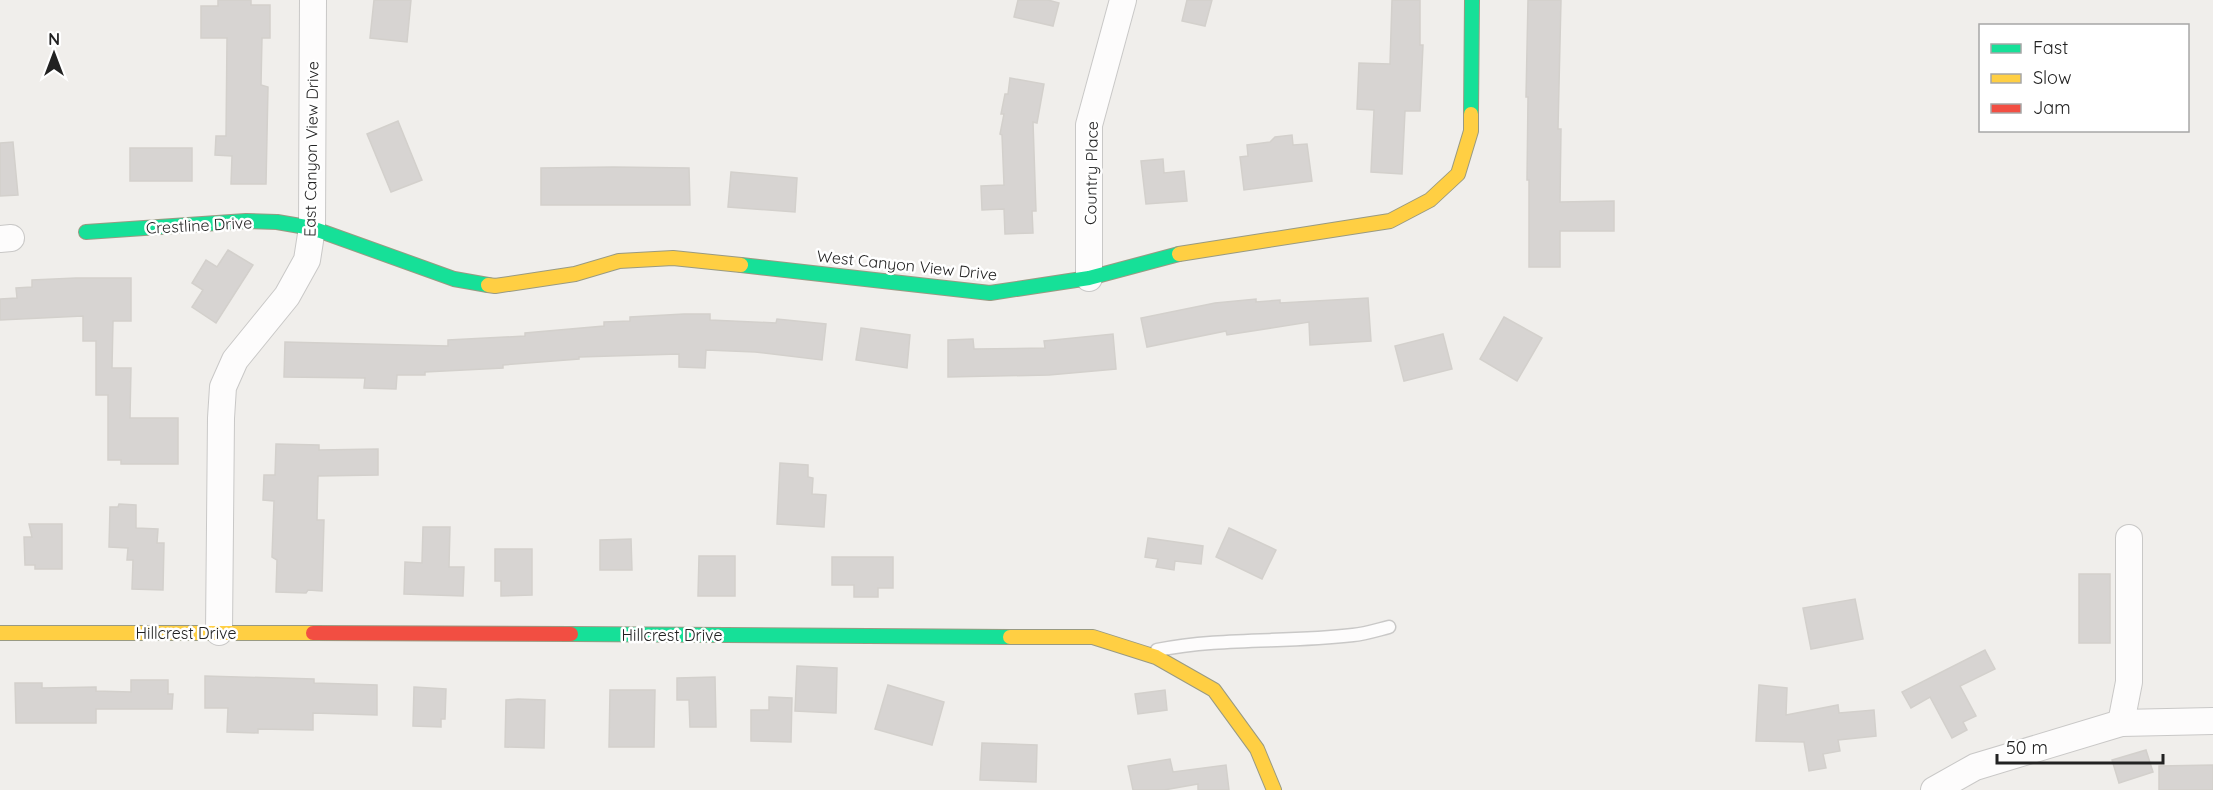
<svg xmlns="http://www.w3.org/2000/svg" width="2213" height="790" font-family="Quicksand,sans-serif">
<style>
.building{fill:#d7d4d2;stroke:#d3d0cc;stroke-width:1.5}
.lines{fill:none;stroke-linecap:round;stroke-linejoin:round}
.lane-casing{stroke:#c9c8c7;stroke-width:15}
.street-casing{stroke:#c9c8c7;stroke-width:28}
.fast-casing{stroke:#999a82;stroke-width:16}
.slow-casing{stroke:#999a82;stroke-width:16}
.jam-casing{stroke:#999a82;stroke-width:16}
.lane{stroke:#fdfcfc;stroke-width:12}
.street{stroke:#fdfcfc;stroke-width:26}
.fast{stroke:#16e098;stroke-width:14}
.slow{stroke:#ffcf43;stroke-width:14}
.jam{stroke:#f24e42;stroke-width:14}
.labels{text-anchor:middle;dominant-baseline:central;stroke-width:5;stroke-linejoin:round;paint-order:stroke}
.street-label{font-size:16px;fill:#222;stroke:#fff}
</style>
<rect width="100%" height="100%" fill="#f0eeeb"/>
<g class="building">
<path d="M 218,0 L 251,0 L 251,5 L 270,5 L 270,38 L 262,38 L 261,85 L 268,87 L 266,184 L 231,184 L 232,156 L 215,155 L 216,136 L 226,136 L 227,38 L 201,38 L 201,6 L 218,6 Z"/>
<path d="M 374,0 L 411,0 L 407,42 L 370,38 Z"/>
<path d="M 1018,0 L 1048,0 L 1059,3 L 1053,26 L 1014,17 Z"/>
<path d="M 1187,0 L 1212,0 L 1205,26 L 1182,21 Z"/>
<path d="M 1392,0 L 1420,0 L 1420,45 L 1423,45 L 1420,111 L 1405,111 L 1402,174 L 1371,172 L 1374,110 L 1357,109 L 1359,63 L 1390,64 Z"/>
<path d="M 1528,0 L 1561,0 L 1558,129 L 1561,129 L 1560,202 L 1614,201 L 1614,231 L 1560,231 L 1560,267 L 1529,267 L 1529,180 L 1527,180 L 1528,97 L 1526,97 Z"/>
<path d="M 1010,78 L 1044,84 L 1037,123 L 1033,122 L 1036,211 L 1032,211 L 1033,233 L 1005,234 L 1004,209 L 982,210 L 981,186 L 1004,185 L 1002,135 L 1000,134 L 1004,114 L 1001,114 L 1005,94 L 1008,94 Z"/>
<path d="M 398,121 L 422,180 L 391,192 L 367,134 Z"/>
<path d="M 1292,135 L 1293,145 L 1307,144 L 1312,181 L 1244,190 L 1240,157 L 1248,156 L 1247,145 L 1270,142 L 1275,137 Z"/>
<path d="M 13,142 L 18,195 L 0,196 L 0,143 Z"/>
<rect x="130" y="148" width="62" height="33"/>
<path d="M 1163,159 L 1164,173 L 1184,171 L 1187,201 L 1146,204 L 1141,161 Z"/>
<path d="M 613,167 L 689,168 L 690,205 L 541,205 L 541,168 Z"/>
<path d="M 731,172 L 797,178 L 795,212 L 728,207 Z"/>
<path d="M 228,250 L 253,265 L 216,323 L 192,307 L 203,290 L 192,283 L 206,260 L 217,267 Z"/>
<path d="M 76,278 L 131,278 L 131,321 L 113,321 L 112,368 L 131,368 L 130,418 L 178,418 L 178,464 L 121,464 L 121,460 L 108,460 L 108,395 L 96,395 L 96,341 L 83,341 L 83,316 L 0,320 L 0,299 L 17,298 L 16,288 L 32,287 L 32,280 Z"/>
<path d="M 1368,298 L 1371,341 L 1310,345 L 1309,322 L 1227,335 L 1226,331 L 1147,347 L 1141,318 L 1215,303 L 1256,299 L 1256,302 L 1280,300 L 1280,303 Z"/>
<path d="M 684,314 L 710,314 L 710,320 L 776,323 L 777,319 L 826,324 L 822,360 L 755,352 L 706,350 L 705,368 L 679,367 L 679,354 L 579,357 L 579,359 L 503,365 L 503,368 L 425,372 L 425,375 L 397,375 L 396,389 L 364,388 L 365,378 L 284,377 L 285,342 L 448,346 L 448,340 L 525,336 L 525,333 L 604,326 L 604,322 L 630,321 L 630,317 Z"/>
<path d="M 1504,317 L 1542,338 L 1517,381 L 1480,359 Z"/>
<path d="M 861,328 L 910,335 L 907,368 L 856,360 Z"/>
<path d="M 1113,334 L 1116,369 L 1049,375 L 948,377 L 948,340 L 973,339 L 974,349 L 1045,348 L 1044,341 Z"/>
<path d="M 1443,334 L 1452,369 L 1404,381 L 1395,346 Z"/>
<path d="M 276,444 L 319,445 L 319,450 L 378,449 L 378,475 L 318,476 L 317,520 L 324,520 L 322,591 L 308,590 L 306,593 L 276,592 L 277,560 L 272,557 L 274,501 L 263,500 L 264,475 L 275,475 Z"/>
<path d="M 780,463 L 808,465 L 808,477 L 813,478 L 812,494 L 826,495 L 824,527 L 777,524 Z"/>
<path d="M 119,504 L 136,505 L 136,528 L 158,529 L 157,543 L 164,543 L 163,590 L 132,589 L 133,560 L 127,560 L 128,548 L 109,547 L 110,507 L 118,507 Z"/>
<path d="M 29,524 L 62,524 L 62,569 L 35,569 L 35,565 L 25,565 L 24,537 L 32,537 Z"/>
<path d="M 423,527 L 450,527 L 449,567 L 464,567 L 463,596 L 404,594 L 405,562 L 422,563 Z"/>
<path d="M 1229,528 L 1276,550 L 1262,579 L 1216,557 Z"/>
<path d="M 1148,538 L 1203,546 L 1201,564 L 1175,561 L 1174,570 L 1156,567 L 1158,559 L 1145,557 Z"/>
<path d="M 631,539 L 632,570 L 600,570 L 600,540 Z"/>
<path d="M 495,549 L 532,549 L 532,595 L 501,596 L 501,581 L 495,581 Z"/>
<path d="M 699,556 L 735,556 L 735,596 L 698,596 Z"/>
<path d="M 832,557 L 893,557 L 893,588 L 878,588 L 878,597 L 854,597 L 854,585 L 832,585 Z"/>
<rect x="2079" y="574" width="31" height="69"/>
<path d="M 1855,599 L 1863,639 L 1811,649 L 1803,608 Z"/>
<path d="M 1985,650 L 1995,669 L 1960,686 L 1976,716 L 1963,722 L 1967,730 L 1952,738 L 1930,697 L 1911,708 L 1902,692 Z"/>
<path d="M 797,666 L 837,668 L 836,713 L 795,711 Z"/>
<path d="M 205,676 L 314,679 L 314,683 L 377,685 L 377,715 L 313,713 L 313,730 L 258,729 L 258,733 L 227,732 L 228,708 L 205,708 Z"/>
<path d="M 715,677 L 716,727 L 690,727 L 689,700 L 677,700 L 677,678 Z"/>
<path d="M 131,680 L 168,680 L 168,694 L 173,694 L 172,709 L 96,709 L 96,723 L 16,723 L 15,683 L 42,683 L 42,688 L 96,687 L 96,691 L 131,692 Z"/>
<path d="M 888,685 L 944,702 L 932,745 L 875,729 Z"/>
<path d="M 1759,685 L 1787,688 L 1786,715 L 1838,705 L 1839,713 L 1874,710 L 1876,736 L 1838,740 L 1840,751 L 1823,754 L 1826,768 L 1809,771 L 1804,742 L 1756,741 Z"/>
<path d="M 414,687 L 446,689 L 445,719 L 441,719 L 441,727 L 413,726 Z"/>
<path d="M 610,690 L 655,690 L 654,747 L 609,747 Z"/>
<path d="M 1165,690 L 1167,710 L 1138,714 L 1135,694 Z"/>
<path d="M 769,697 L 792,698 L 791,742 L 751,741 L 751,710 L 769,710 Z"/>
<path d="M 518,699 L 545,700 L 544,748 L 505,747 L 506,700 Z"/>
<path d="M 982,743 L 1037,745 L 1036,782 L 980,780 Z"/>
<path d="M 2146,750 L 2153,772 L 2119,783 L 2112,760 Z"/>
<path d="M 1170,759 L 1173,772 L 1226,765 L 1229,790 L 1198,790 L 1198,784 L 1164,790 L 1133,790 L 1128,766 Z"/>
<path d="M 2213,765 L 2213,790 L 2159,790 L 2159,766 Z"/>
</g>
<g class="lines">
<g class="lane-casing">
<path id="lane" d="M 1157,650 C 1222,637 1287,643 1353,635 C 1365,634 1377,630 1389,627"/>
</g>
<g class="street-casing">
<g id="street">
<path d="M 0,239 L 11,238"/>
<path d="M 1089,278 L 1089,125 L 1123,0"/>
<path d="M 219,632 L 221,418 L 223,387 L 235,360 L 287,296 L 307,260 L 312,228 L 313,0"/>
<path d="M 2121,723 L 2129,682 L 2129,538"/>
<path d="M 1934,790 L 1975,767 L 2121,723 L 2213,721"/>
</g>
</g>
<g class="fast-casing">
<g id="fast">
<path d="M 1471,114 L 1472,0"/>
<path d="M 86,232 L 246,221 L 277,222 L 312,228 L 454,279 L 488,285"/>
<path d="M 741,265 L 990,293 L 1089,278 L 1179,254"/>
<path d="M 571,634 L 1010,637"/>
</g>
</g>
<g class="slow-casing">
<g id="slow">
<path d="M 1179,254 L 1390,221 L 1430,200 L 1458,174 L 1471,131 L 1471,114"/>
<path d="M 488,285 L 495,286 L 575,274 L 619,261 L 673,258 L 741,265"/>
<path d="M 0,633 L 313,633"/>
<path d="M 1010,637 L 1093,637 L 1156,657 L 1214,690 L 1257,749 L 1274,790"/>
</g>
</g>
<g class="jam-casing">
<path id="jam" d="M 313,633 L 571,634"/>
</g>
<use href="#lane" class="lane"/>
<use href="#street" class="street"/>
<use href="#fast" class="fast"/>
<use href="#slow" class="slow"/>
<use href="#jam" class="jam"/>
</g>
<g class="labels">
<g class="street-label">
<text transform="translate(311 149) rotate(-89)">East Canyon View Drive</text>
<text transform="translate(1091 173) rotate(-89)">Country Place</text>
<text transform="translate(199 225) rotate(-3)">Crestline Drive</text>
<text transform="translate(907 265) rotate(6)">West Canyon View Drive</text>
<text x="186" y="633">Hillcrest Drive</text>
<text x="672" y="635">Hillcrest Drive</text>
</g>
</g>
<rect x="1979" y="24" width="210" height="108" fill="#ffffff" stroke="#a7a7a7" stroke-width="1.5"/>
<rect x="1991" y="44" width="30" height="9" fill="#16e098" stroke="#a7a7a7" stroke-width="1.5"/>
<text x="2033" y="54" font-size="18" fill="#222222">Fast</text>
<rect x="1991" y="74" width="30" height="9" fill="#ffcf43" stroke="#a7a7a7" stroke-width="1.5"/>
<text x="2033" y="84" font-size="18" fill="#222222">Slow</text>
<rect x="1991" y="104" width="30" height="9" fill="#f24e42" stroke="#a7a7a7" stroke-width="1.5"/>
<text x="2033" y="114" font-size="18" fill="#222222">Jam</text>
<g transform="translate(54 54)" stroke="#ffffff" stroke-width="4.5" paint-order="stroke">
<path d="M0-4.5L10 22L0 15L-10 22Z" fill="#222222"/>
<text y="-9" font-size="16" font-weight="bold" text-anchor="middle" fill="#222222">N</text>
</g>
<path d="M1997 754v9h166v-9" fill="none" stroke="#222222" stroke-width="3"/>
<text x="2006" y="754" font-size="18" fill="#222222" stroke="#ffffff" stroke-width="4.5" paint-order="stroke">50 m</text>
</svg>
